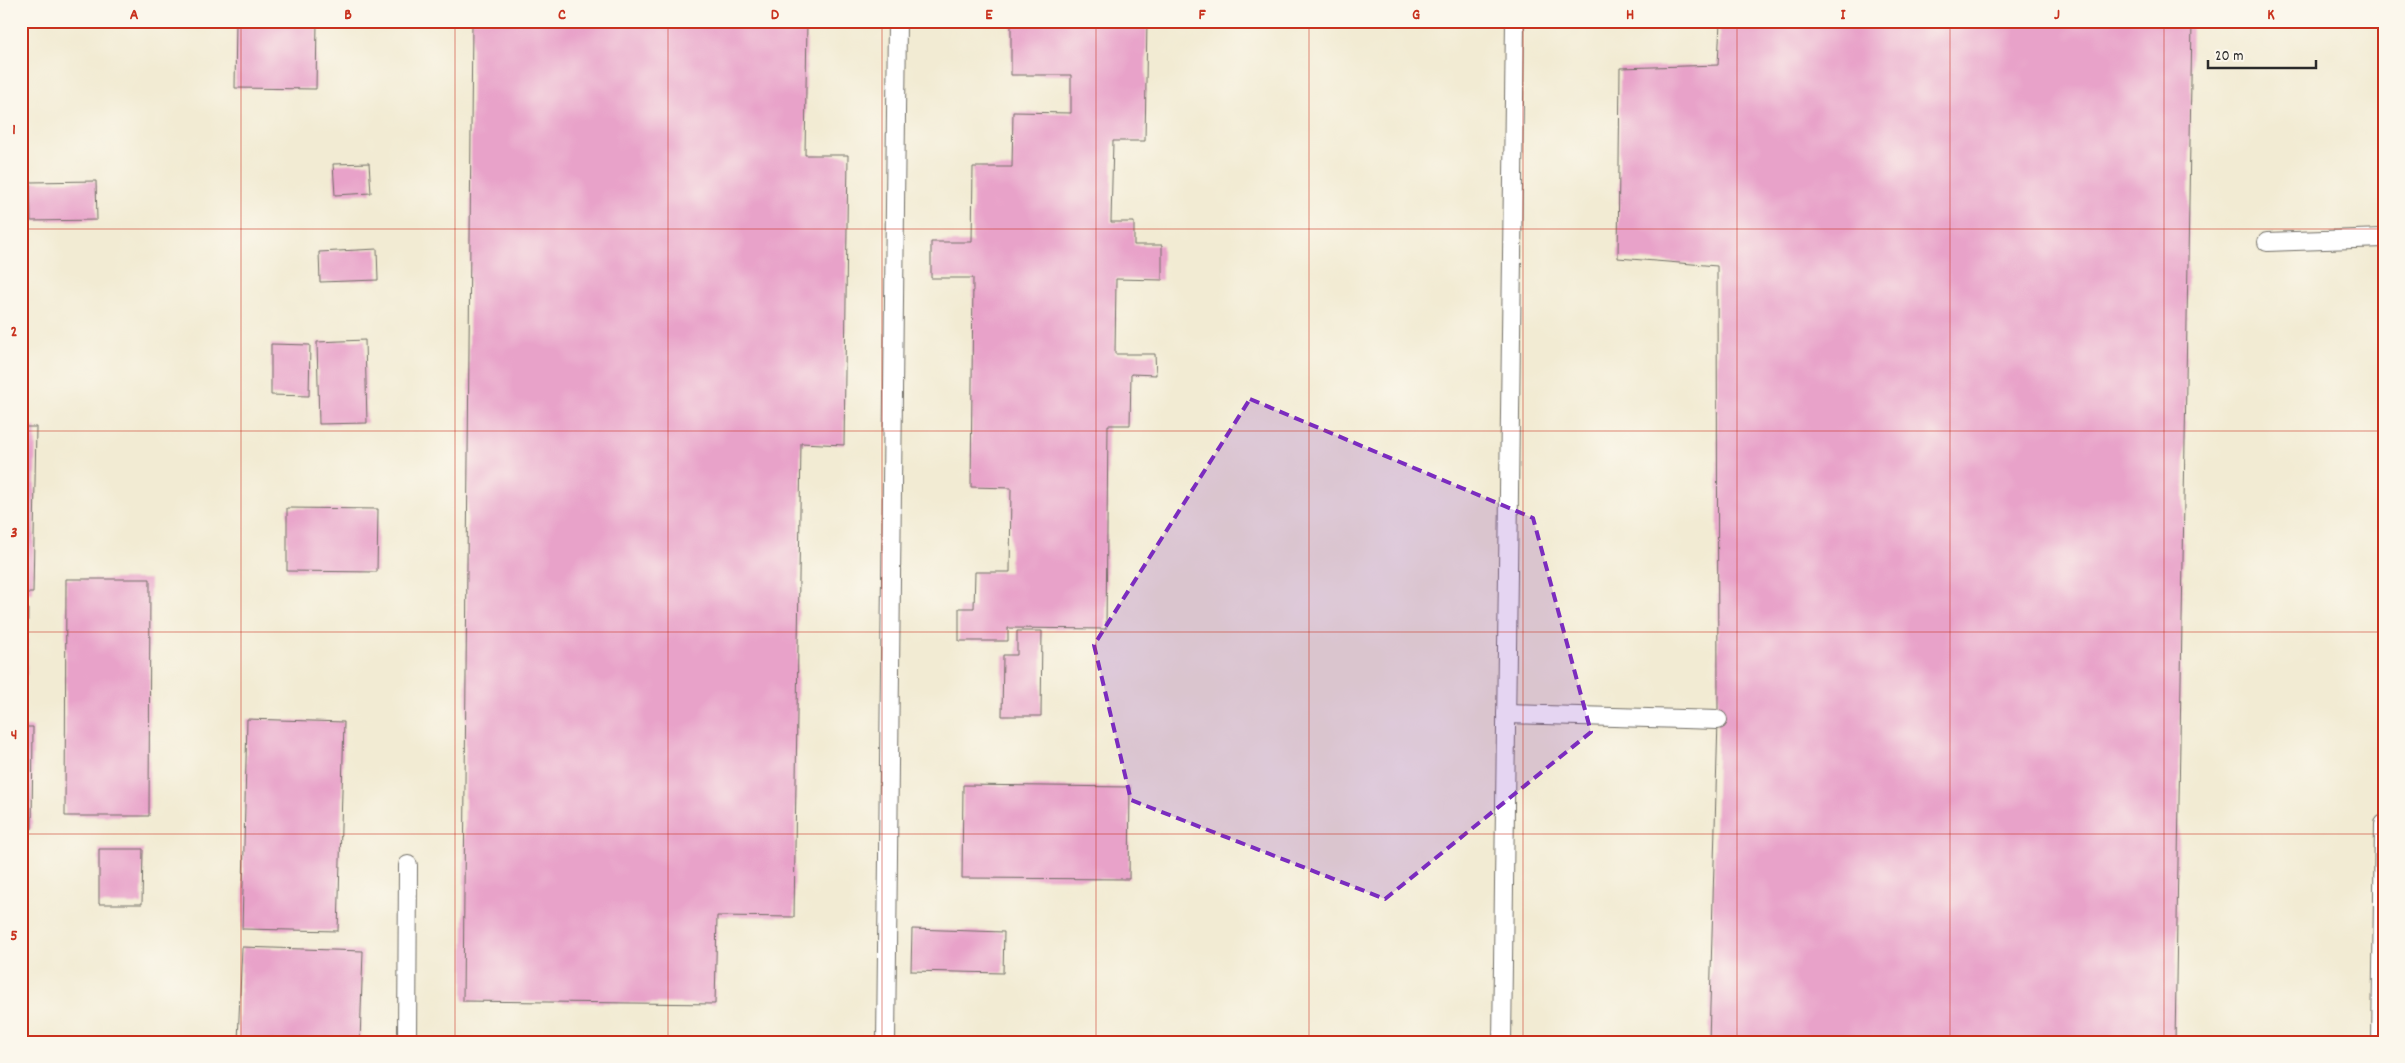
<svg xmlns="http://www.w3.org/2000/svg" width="2405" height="1063" font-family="Dekko,sans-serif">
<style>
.building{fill:#e8a2c9}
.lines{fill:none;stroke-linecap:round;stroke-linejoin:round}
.service-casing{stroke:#716e66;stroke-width:20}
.service{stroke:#fff;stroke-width:18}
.marked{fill:#7b2cbf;fill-opacity:0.2;stroke:#7b2cbf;stroke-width:4;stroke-dasharray:10 6;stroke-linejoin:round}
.grid{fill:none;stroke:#c8321e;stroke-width:1;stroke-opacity:0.55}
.neatline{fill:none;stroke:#c8321e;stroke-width:2}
.grid-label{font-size:16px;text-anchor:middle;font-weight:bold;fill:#c8321e}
</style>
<rect width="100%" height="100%" fill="#fbf7ec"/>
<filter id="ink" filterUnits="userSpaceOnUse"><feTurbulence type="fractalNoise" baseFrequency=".02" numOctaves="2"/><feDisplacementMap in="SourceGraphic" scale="10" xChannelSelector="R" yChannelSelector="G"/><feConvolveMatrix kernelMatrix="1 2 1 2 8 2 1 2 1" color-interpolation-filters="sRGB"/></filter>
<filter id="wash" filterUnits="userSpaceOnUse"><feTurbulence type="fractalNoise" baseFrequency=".0096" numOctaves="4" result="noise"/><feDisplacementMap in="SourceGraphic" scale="20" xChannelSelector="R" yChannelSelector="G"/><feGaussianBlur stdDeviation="1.12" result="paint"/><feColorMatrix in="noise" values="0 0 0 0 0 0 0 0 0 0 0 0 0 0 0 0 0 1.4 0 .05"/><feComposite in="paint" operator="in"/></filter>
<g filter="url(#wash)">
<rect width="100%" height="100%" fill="#f2ebd3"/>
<g id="blocks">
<g class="building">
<path d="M 236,21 L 317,21 L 316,89 L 235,88 Z"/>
<path d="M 472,21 L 807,21 L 805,155 L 848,155 L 844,445 L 801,443 L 794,917 L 717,916 L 715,1004 L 463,1001 Z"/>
<path d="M 1011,21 L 1147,21 L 1145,141 L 1113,141 L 1111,222 L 1134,222 L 1134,245 L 1162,245 L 1162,280 L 1116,279 L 1115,354 L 1155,354 L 1156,375 L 1131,374 L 1130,425 L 1108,425 L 1106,629 L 1008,628 L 1008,641 L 959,641 L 959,608 L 974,608 L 975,572 L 1010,572 L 1011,488 L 971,487 L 973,278 L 931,278 L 931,242 L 972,242 L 973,167 L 1012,167 L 1013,112 L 1071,113 L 1071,75 L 1011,75 Z"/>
<path d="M 1720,21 L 2192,21 L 2175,1042 L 1709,1042 L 1718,720 L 1717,266 L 1618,258 L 1620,68 L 1718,65 Z"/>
<path d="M 369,163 L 371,193 L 335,195 L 333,164 Z"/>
<path d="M 96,181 L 97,220 L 31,221 L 30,182 Z"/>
<path d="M 377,249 L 378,280 L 320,282 L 319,252 Z"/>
<path d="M 365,340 L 367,423 L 319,424 L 317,342 Z"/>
<path d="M 271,344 L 310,345 L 309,396 L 271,395 Z"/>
<path d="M 21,427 L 36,427 L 33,593 L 21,593 Z"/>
<path d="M 287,508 L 378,509 L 377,572 L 287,571 Z"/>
<path d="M 66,579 L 150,579 L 149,816 L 65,816 Z"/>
<path d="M 21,608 L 28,608 L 27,675 L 21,675 Z"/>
<path d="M 1017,631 L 1042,631 L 1041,716 L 1002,716 L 1003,655 L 1017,655 Z"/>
<path d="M 247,719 L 344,722 L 338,931 L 242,929 Z"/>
<path d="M 21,727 L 33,727 L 32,829 L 21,829 Z"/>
<path d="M 963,785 L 1130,787 L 1129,879 L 962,878 Z"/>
<path d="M 99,849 L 143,849 L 142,904 L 99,904 Z"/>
<path d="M 912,929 L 1004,932 L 1003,973 L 911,971 Z"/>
<path d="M 242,947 L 363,951 L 360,1042 L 238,1042 Z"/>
</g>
</g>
</g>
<g filter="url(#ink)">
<use href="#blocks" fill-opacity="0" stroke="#716e66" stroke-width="1"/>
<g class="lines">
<g class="service-casing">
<g id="service">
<path d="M 2267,242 L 2384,238"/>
<path d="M 1506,714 L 1718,720"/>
<path d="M 407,1042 L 408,865"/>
<path d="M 886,1042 L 897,21"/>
<path d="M 1502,1042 L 1515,21"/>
<path d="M 2381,1042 L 2384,824"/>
</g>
</g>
<use href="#service" class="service"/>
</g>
</g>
<path class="marked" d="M 1250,399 L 1533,518 L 1591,732 L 1385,899 L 1131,800 L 1094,645 Z"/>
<path class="grid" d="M 241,21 L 241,1042M 455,21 L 455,1042M 668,21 L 668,1042M 882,21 L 882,1042M 1096,21 L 1096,1042M 1309,21 L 1309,1042M 1523,21 L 1523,1042M 1737,21 L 1737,1042M 1950,21 L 1950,1042M 2164,21 L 2164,1042M 21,229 L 2384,229M 21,431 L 2384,431M 21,632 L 2384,632M 21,834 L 2384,834"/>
<rect width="2405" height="1063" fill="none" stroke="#fbf7ec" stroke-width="55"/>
<path d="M2208 60v8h108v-8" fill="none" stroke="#2b2b2b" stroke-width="2.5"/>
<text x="2215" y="60" font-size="15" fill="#2b2b2b" stroke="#fbf7ec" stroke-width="4" paint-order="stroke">20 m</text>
<rect x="28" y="28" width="2350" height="1008" class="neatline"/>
<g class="grid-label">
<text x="134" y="19">A</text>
<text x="348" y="19">B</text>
<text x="562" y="19">C</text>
<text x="775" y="19">D</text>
<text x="989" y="19">E</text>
<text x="1202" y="19">F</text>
<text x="1416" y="19">G</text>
<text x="1630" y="19">H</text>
<text x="1843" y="19">I</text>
<text x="2057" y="19">J</text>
<text x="2271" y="19">K</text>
<text x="14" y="134">1</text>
<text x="14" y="336">2</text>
<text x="14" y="537">3</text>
<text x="14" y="739">4</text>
<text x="14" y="940">5</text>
</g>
</svg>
